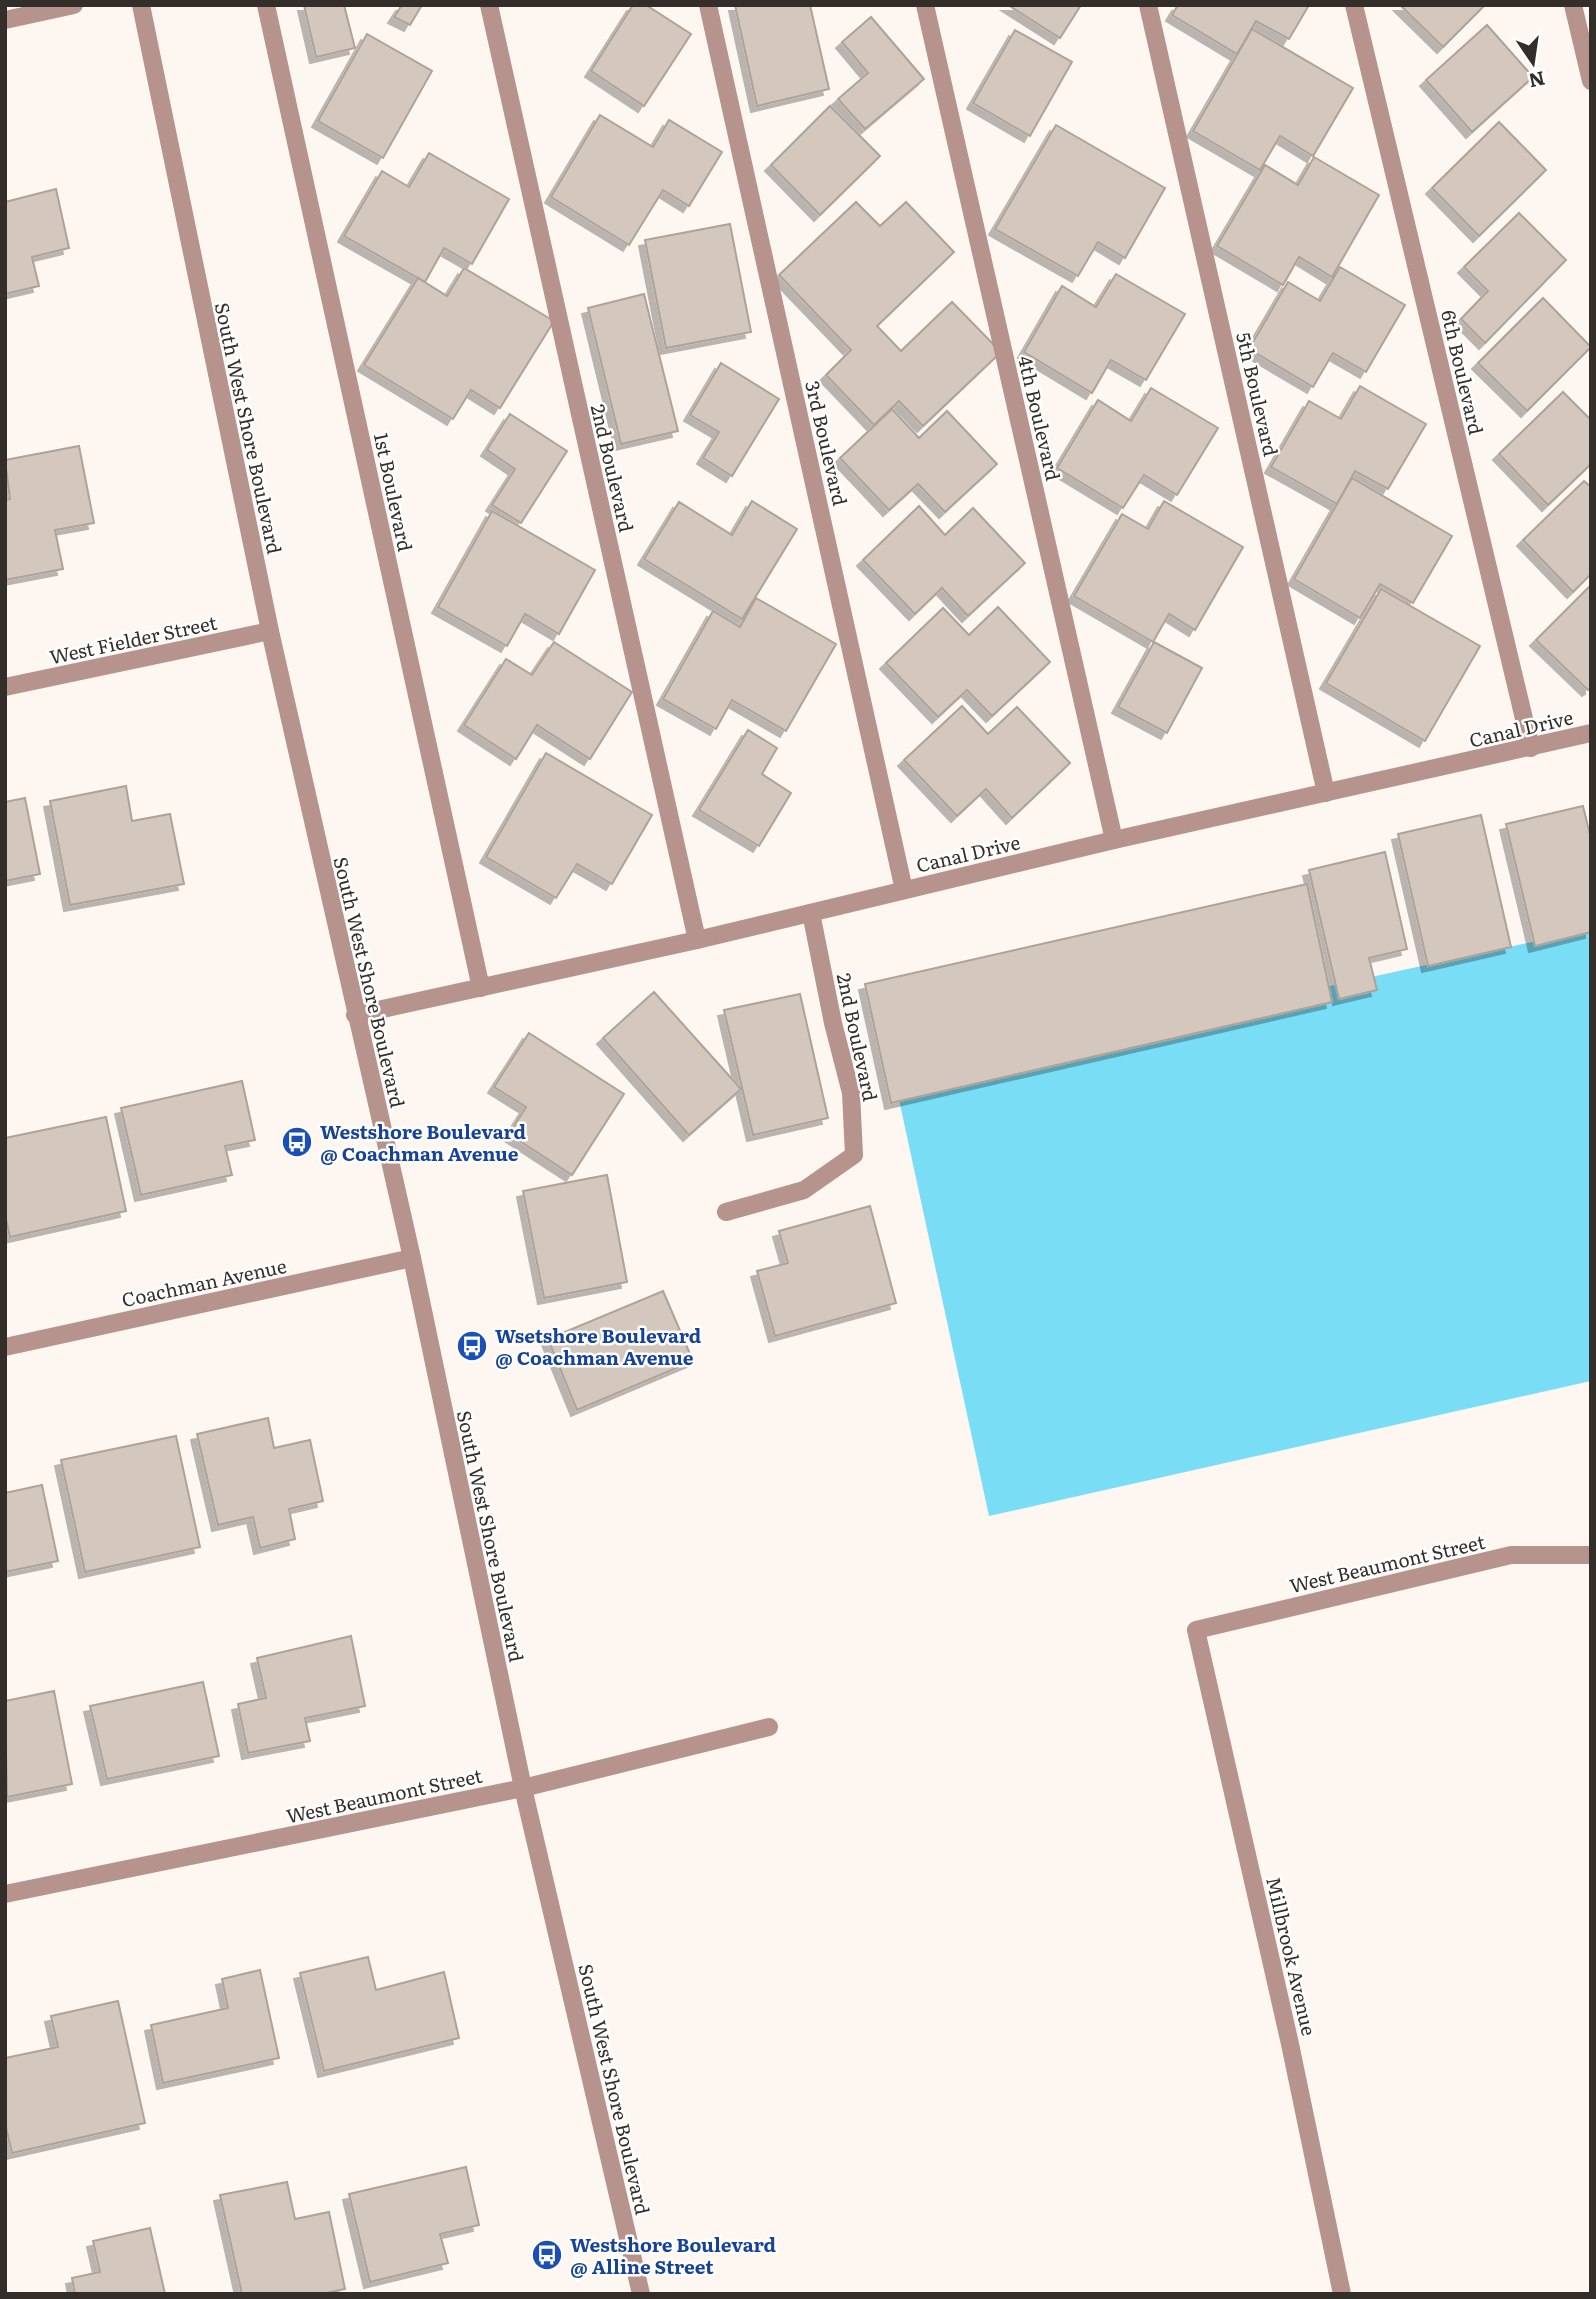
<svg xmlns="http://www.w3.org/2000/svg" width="1596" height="2299" font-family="Literata,serif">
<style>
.water{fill:#79ddf6}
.building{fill:#d4c8be;stroke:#aea299;stroke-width:2;filter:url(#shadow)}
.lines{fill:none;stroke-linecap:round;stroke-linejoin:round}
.minor{stroke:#b7938e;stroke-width:18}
.tertiary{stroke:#b7938e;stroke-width:18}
.labels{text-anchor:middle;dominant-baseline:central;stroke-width:5;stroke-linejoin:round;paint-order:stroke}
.street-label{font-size:19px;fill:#332e2a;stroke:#fff}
.transit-label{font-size:19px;font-weight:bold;fill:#164399;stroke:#fff;text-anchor:start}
</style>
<defs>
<filter id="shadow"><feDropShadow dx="-6" dy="6" stdDeviation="0" flood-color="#0004"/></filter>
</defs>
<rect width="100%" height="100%" fill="#fef6f0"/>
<path class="water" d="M 1591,929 L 1591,1381 L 989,1516 L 895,1081 Z"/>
<g class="building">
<path d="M 304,5 L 344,5 L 355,48 L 316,57 Z"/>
<path d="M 402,5 L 422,5 L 410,25 L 394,17 Z"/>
<path d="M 633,5 L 646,5 L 691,34 L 644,106 L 591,71 Z"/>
<path d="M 735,5 L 810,5 L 829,89 L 757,106 Z"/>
<path d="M 1008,5 L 1081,5 L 1060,38 Z"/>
<path d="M 1178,5 L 1309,5 L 1289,39 L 1256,21 L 1237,54 L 1172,15 Z"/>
<path d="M 1400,5 L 1485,5 L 1443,47 Z"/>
<path d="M 871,17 L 924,79 L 865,129 L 838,99 L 868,73 L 842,42 Z"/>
<path d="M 1487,25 L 1533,77 L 1472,132 L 1426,80 Z"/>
<path d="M 1252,29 L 1353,88 L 1313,156 L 1280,136 L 1260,170 L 1193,131 Z"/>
<path d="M 1015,30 L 1072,62 L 1030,136 L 973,103 Z"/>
<path d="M 367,34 L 432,71 L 383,158 L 318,121 Z"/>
<path d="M 830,106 L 880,156 L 820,215 L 771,165 Z"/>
<path d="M 600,115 L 653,147 L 669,120 L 722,152 L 689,206 L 663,190 L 629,245 L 551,197 Z"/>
<path d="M 1499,122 L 1546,170 L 1479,236 L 1432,188 Z"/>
<path d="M 1056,125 L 1165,188 L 1125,258 L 1098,242 L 1078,276 L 995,229 Z"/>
<path d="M 429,153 L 509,199 L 472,264 L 444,248 L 425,282 L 344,236 L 382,171 L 409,187 Z"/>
<path d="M 1314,157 L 1379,195 L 1332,277 L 1299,257 L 1283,285 L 1217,246 L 1265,165 L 1298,185 Z"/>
<path d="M 56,189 L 69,248 L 32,257 L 39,286 L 5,294 L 5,202 Z"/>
<path d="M 856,202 L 880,226 L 906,202 L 954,252 L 877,326 L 901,351 L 952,302 L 1001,352 L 923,426 L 899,401 L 874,425 L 826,375 L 851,350 L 779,275 Z"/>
<path d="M 1519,213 L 1566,260 L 1485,343 L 1461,319 L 1488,291 L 1464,267 Z"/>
<path d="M 730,224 L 751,332 L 666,348 L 645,240 Z"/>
<path d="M 1340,267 L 1405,305 L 1366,372 L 1333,353 L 1313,387 L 1249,349 L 1288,282 L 1320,301 Z"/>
<path d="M 464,268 L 554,321 L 500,408 L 471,390 L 453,419 L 364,365 L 418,278 L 447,296 Z"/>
<path d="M 1116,274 L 1185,314 L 1146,380 L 1111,360 L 1092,393 L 1024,352 L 1062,286 L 1096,307 Z"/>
<path d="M 644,294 L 678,431 L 621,444 L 588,308 Z"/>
<path d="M 1543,298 L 1591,347 L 1527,411 L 1478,363 Z"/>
<path d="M 721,363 L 779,399 L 732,476 L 703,458 L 719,432 L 690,415 Z"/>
<path d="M 1360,386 L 1426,424 L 1388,489 L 1355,471 L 1337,504 L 1271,467 L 1309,401 L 1341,419 Z"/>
<path d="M 1151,388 L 1218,428 L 1177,495 L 1144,475 L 1123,508 L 1057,468 L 1098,400 L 1131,421 Z"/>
<path d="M 1563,392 L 1591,420 L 1591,464 L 1548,505 L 1499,454 Z"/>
<path d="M 892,409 L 919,438 L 947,411 L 997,464 L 945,512 L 918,484 L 889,510 L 840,458 Z"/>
<path d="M 510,414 L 567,451 L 521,523 L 492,505 L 515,469 L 487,450 Z"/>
<path d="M 79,446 L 94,523 L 55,530 L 63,569 L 5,580 L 5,500 L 10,499 L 5,460 Z"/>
<path d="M 1352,478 L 1452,536 L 1413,603 L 1380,584 L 1360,618 L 1294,579 Z"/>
<path d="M 1584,481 L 1591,487 L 1591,574 L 1573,592 L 1523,540 Z"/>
<path d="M 752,501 L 797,529 L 742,619 L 644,559 L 679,502 L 732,535 Z"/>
<path d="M 1164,501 L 1243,547 L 1195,630 L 1169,614 L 1153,642 L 1074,596 L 1122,514 L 1148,529 Z"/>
<path d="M 919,506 L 945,535 L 973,508 L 1025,563 L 968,616 L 942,588 L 915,614 L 863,560 Z"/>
<path d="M 492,511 L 595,570 L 559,634 L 525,614 L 507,646 L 438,607 Z"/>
<path d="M 1591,585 L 1591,688 L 1588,690 L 1536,640 Z"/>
<path d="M 1381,589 L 1480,646 L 1425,741 L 1326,683 Z"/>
<path d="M 756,598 L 836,644 L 786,731 L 732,700 L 716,729 L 663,699 L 713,611 L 740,627 Z"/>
<path d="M 998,607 L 1050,662 L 992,716 L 967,690 L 938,717 L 886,663 L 943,608 L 969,635 Z"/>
<path d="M 554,642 L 632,692 L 590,759 L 537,725 L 516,759 L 464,725 L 506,659 L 532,675 Z"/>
<path d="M 1154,642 L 1202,668 L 1167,733 L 1118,707 Z"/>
<path d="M 962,706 L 988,734 L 1017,707 L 1070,763 L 1012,818 L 986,789 L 957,816 L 904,760 Z"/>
<path d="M 748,730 L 777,748 L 762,774 L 791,793 L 759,846 L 699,810 Z"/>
<path d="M 546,753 L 652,815 L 612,884 L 577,864 L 556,898 L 486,857 Z"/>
<path d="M 126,786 L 132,821 L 170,814 L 184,884 L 70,905 L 50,801 Z"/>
<path d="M 25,798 L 40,874 L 5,881 L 5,802 Z"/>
<path d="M 1583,806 L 1591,839 L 1591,932 L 1535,946 L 1506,824 Z"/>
<path d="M 1481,815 L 1511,947 L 1428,966 L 1398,834 Z"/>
<path d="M 1385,852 L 1407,949 L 1369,958 L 1377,990 L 1339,999 L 1309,870 Z"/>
<path d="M 1307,884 L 1332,1002 L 891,1103 L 865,984 Z"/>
<path d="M 654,992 L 741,1089 L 689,1135 L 603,1038 Z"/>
<path d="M 800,994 L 828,1118 L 753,1135 L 724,1010 Z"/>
<path d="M 529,1033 L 624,1094 L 572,1175 L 509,1134 L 526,1107 L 494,1087 Z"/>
<path d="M 242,1081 L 255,1140 L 225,1146 L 232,1175 L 141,1195 L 121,1108 Z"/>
<path d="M 106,1117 L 126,1211 L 10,1237 L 5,1215 L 5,1138 Z"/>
<path d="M 607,1175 L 627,1282 L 544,1298 L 523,1191 Z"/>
<path d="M 870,1206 L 896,1303 L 775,1336 L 757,1271 L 788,1263 L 779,1231 Z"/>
<path d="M 663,1291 L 693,1361 L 577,1410 L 548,1339 Z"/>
<path d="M 268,1418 L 274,1448 L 310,1440 L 323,1501 L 289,1509 L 295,1539 L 260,1548 L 253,1517 L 218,1525 L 197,1434 Z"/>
<path d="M 176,1436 L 200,1547 L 85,1572 L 61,1460 Z"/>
<path d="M 42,1485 L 58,1561 L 5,1572 L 5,1493 Z"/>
<path d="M 351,1636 L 365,1706 L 305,1718 L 310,1741 L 248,1753 L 238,1704 L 266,1698 L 257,1658 Z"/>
<path d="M 203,1682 L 219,1756 L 107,1779 L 90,1706 Z"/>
<path d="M 54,1691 L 72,1784 L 7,1797 L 5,1701 Z"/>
<path d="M 368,1957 L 376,1990 L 444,1972 L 459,2038 L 324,2071 L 300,1973 Z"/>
<path d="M 260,1970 L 279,2058 L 163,2083 L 151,2025 L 228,2008 L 222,1979 Z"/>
<path d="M 118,2001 L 145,2123 L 12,2153 L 5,2123 L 5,2058 L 58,2047 L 51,2016 Z"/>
<path d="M 466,2167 L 479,2225 L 440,2234 L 448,2263 L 370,2282 L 349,2194 Z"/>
<path d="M 287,2182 L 295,2219 L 329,2212 L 345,2289 L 322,2294 L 242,2294 L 220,2195 Z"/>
<path d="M 150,2228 L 165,2294 L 75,2294 L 72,2278 L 100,2272 L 93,2241 Z"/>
</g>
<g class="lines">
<g class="minor">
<path d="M 266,5 L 481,988"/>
<path d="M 489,5 L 697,940"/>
<path d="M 708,5 L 904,890"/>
<path d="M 925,5 L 1114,840"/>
<path d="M 1148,5 L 1326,793"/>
<path d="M 1354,5 L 1531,748"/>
<path d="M 1573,5 L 1591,81"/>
<path d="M 5,20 L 74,5"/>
<path d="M 5,687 L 270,631"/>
<path d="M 355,1015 L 697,940 L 1114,840 L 1591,733"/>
<path d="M 726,1212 L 804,1190 L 854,1155 L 851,1093 L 833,1023 L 811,913"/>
<path d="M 5,1347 L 412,1258"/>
<path d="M 5,1894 L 523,1788 L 769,1727"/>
<path d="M 1342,2294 L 1290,2044 L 1196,1630 L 1511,1555 L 1591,1555"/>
</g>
<path class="tertiary" d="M 141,5 L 270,631 L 412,1258 L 523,1788 L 641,2294"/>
</g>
<defs>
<g id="bus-disc" transform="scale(1.575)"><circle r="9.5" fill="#1a4fb4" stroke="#fff"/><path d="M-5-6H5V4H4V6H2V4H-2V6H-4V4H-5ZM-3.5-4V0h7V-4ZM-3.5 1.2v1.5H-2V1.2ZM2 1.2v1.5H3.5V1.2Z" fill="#fff"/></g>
</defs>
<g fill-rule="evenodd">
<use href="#bus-disc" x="297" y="1142"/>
<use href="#bus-disc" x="472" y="1346"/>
<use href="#bus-disc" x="547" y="2255"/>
</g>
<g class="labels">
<g class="street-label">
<text transform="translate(1463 372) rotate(77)">6th Boulevard</text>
<text transform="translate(1258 394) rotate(77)">5th Boulevard</text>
<text transform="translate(1040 418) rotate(77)">4th Boulevard</text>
<text transform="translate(249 428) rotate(78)">South West Shore Boulevard</text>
<text transform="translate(827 443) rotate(77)">3rd Boulevard</text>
<text transform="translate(613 468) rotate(77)">2nd Boulevard</text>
<text transform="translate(394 492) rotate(78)">1st Boulevard</text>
<text transform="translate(133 639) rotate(-12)">West Fielder Street</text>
<text transform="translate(1521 728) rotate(-13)">Canal Drive</text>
<text transform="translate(968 853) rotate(-13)">Canal Drive</text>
<text transform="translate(370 982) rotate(77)">South West Shore Boulevard</text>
<text transform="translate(858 1037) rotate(78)">2nd Boulevard</text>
<text transform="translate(204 1282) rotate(-12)">Coachman Avenue</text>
<text transform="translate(491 1536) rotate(78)">South West Shore Boulevard</text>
<text transform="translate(1387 1563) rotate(-13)">West Beaumont Street</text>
<text transform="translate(384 1795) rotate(-12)">West Beaumont Street</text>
<text transform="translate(1292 1956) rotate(77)">Millbrook Avenue</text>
<text transform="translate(615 2089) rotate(77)">South West Shore Boulevard</text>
</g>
<g class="transit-label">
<text x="320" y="1131">Westshore Boulevard<tspan x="320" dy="22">@ Coachman Avenue</tspan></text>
<text x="495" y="1335">Wsetshore Boulevard<tspan x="495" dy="22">@ Coachman Avenue</tspan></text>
<text x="570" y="2244">Westshore Boulevard<tspan x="570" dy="22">@ Alline Street</tspan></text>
</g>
</g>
<rect width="1596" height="2299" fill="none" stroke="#332e2a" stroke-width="14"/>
<g transform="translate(1533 63) rotate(167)" stroke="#ffffff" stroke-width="5" paint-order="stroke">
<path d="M0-5L12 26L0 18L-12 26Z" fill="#332e2a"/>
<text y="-10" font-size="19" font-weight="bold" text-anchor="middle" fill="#332e2a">N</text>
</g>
</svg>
